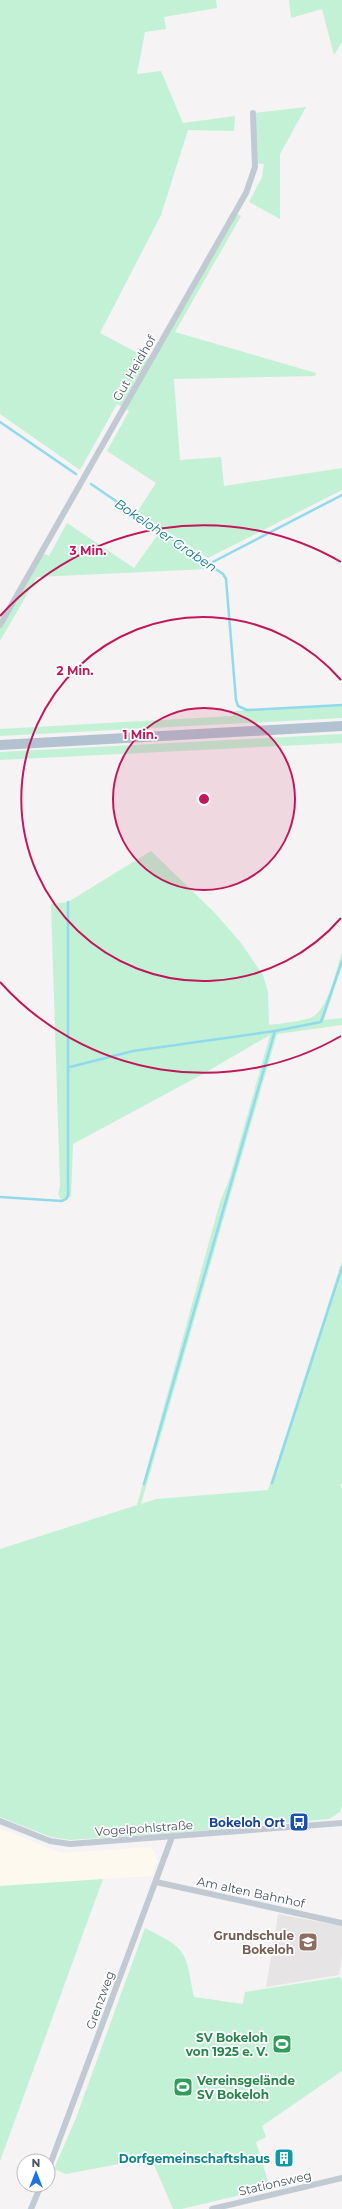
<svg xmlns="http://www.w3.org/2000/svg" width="342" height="2209" font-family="Montserrat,sans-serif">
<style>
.commercial{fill:#fdf9ef}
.education{fill:#e6e4e5}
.green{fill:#c3f1d5}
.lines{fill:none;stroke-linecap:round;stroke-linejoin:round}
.stream{stroke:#90daee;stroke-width:2.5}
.minor{stroke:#c1cad2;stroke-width:6}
.primary{stroke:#b3c2d1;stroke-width:10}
.ring{fill:none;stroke:#c2185b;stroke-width:2}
.labels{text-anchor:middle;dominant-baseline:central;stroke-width:3.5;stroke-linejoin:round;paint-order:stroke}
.street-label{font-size:12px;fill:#4a5661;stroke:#fff}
.transit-label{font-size:12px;font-weight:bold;fill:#164399;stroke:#fff;text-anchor:end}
.education-label{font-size:12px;font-weight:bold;fill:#785e54;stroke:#fff;text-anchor:end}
.leisure-label{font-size:12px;font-weight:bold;fill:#27864d;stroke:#fff;text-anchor:end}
.culture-label{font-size:12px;font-weight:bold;fill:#0d838f;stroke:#fff;text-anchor:end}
.water-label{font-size:13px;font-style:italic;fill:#0c7c9b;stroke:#fff}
.centre{fill:#c2185b;stroke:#fff;stroke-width:2}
.ring-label{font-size:12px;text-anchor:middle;font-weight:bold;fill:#c2185b;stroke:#fff;stroke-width:3.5;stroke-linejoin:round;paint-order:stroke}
</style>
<rect width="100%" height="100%" fill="#f5f3f3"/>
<path class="commercial" d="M 0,1828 L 61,1853 L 150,1847 L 154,1850 L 158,1858 L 152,1876 L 0,1886 Z"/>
<path class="education" d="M 278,1914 L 342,1926 L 342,1958 L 339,1975 L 266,1987 Z"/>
<g class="green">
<path d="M 0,0 L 216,0 L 217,8 L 164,17 L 166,29 L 145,32 L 137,74 L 161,71 L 183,123 L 235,116 L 234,131 L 188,130 L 161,215 L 100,333 L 151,360 L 235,213 L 241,216 L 175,332 L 316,373 L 315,376 L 174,379 L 180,460 L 221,457 L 224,486 L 342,468 L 342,490 L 208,558 L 137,512 L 156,483 L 107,451 L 129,411 L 117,404 L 80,470 L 0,414 Z"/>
<path d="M 289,0 L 342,0 L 342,42 L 334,55 L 322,9 L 291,18 Z"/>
<path d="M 306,107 L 280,154 L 280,219 L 249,202 L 262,177 L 264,164 L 255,163 L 253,113 Z"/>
<path d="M 67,523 L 134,568 L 159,533 L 205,564 L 208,569 L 37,577 L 0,641 L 0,625 L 41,552 L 49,556 Z"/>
<path d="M 342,705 L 342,718 L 0,736 L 0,729 L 233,716 L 233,711 Z"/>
<path d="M 342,734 L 342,743 L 0,760 L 0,752 Z"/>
<path d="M 151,851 L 215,913 L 241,943 L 263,975 L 268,992 L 269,1025 C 283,1023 297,1022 310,1018 C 328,1012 336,969 342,952 L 342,966 L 324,1020 L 342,1018 L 342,1025 L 277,1034 L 141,1504 L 156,1499 L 268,1490 L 342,1261 L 342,1484 L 340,1484 L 342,1489 L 342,1805 L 340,1812 L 329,1819 L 174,1833 L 70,1840 L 51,1837 L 0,1817 L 0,1549 L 137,1505 L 220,1202 L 229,1180 L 270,1035 L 201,1075 L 73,1144 L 71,1196 L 62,1201 L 58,1194 L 60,1186 L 51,904 L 68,902 Z"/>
<path d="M 103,1879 L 0,2161 L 0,1886 Z"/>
<path d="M 145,1928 C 189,1950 185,1951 194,1997 L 243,2004 L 245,1992 L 340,1977 L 342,1980 L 342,2071 L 262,2126 L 266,2137 L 256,2142 L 270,2188 L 182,2209 L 173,2209 L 151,2158 L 66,2174 L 54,2169 L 76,2118 Z"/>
</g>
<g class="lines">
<g class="stream">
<path d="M 0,422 L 76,474"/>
<path d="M 91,484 L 223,574 L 226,579 L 236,700 L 238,706 L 247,710 L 342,705"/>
<path d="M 209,564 L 342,495"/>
<path d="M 70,1067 L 133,1051 L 275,1031 L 321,1022 L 342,961"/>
<path d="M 0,1197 L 62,1201 L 66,1199 L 68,1196 L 68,902"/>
<path d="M 272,1483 L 342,1267"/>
<path d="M 144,1484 L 275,1031"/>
</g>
<g class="minor">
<path d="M 0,625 L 246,193 L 255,167 L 253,113"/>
<path d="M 0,1821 L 50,1841 L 70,1844 L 342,1823"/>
<path d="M 156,1882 L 342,1923"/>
<path d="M 48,2170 L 172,1837"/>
<path d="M 31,2209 L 41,2185"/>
<path d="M 212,2209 L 342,2178"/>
</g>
<path class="primary" d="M 0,745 L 342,726"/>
</g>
<circle cx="204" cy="799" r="91" fill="#c2185b" fill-opacity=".12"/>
<g class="ring">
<circle cx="204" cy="799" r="91"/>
<path d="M341 918A182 182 0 1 1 341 680"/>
<path d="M341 1036A274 274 0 0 1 0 982M0 616A274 274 0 0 1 341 562"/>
</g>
<defs>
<g id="bus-square" transform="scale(1)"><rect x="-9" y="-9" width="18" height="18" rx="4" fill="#1a4fb4" stroke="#fff"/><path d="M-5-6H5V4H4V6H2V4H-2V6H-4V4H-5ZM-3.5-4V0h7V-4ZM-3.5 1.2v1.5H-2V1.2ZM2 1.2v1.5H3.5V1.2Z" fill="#fff"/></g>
<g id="school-square" transform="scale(1)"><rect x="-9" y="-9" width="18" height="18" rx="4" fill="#8d6e63" stroke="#fff"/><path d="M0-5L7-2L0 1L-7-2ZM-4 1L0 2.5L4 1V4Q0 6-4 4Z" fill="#fff"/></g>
<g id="stadium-square" transform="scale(1)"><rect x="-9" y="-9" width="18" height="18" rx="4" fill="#2e9e5b" stroke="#fff"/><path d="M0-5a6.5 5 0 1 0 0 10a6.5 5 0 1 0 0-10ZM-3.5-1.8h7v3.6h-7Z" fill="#fff"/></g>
<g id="building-square" transform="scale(1)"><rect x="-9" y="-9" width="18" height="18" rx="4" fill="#0f9aa8" stroke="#fff"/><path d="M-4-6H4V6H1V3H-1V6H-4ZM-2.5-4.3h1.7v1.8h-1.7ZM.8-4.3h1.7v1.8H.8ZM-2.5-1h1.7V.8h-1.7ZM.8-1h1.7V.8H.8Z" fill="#fff"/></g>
</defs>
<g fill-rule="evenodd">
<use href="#bus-square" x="299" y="1822"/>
<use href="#school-square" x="308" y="1942"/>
<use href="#stadium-square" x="282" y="2044"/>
<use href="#stadium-square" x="183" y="2087"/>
<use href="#building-square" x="284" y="2158"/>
</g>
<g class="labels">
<g class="street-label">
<text transform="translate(134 368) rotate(-60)">Gut Heidhof</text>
<text transform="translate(144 1828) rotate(-4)">Vogelpohlstraße</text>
<text transform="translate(251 1892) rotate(12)">Am alten Bahnhof</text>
<text transform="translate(100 2000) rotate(-70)">Grenzweg</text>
<text transform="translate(275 2183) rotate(-13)">Stationsweg</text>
</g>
<g class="transit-label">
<text x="285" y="1822">Bokeloh Ort</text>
</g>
<g class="education-label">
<text x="294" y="1935">Grundschule<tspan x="294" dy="14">Bokeloh</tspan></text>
</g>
<g class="leisure-label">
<text x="268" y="2037">SV Bokeloh<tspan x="268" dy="14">von 1925 e. V.</tspan></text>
<text x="197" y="2080" text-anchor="start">Vereinsgelände<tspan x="197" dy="14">SV Bokeloh</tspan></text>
</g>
<g class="culture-label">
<text x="270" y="2158">Dorfgemeinschaftshaus</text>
</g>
<g class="water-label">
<text transform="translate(166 535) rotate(34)">Bokeloher Graben</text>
</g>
</g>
<circle cx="204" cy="799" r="6" class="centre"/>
<g class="ring-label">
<text x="88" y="555">3 Min.</text>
<text x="75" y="675">2 Min.</text>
<text x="140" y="739">1 Min.</text>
</g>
<g transform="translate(36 2173)"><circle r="19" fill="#ffffff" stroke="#b7bbc0"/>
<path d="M0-3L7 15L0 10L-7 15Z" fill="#1a73e8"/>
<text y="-6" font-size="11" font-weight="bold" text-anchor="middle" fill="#4a5661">N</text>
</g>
</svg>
